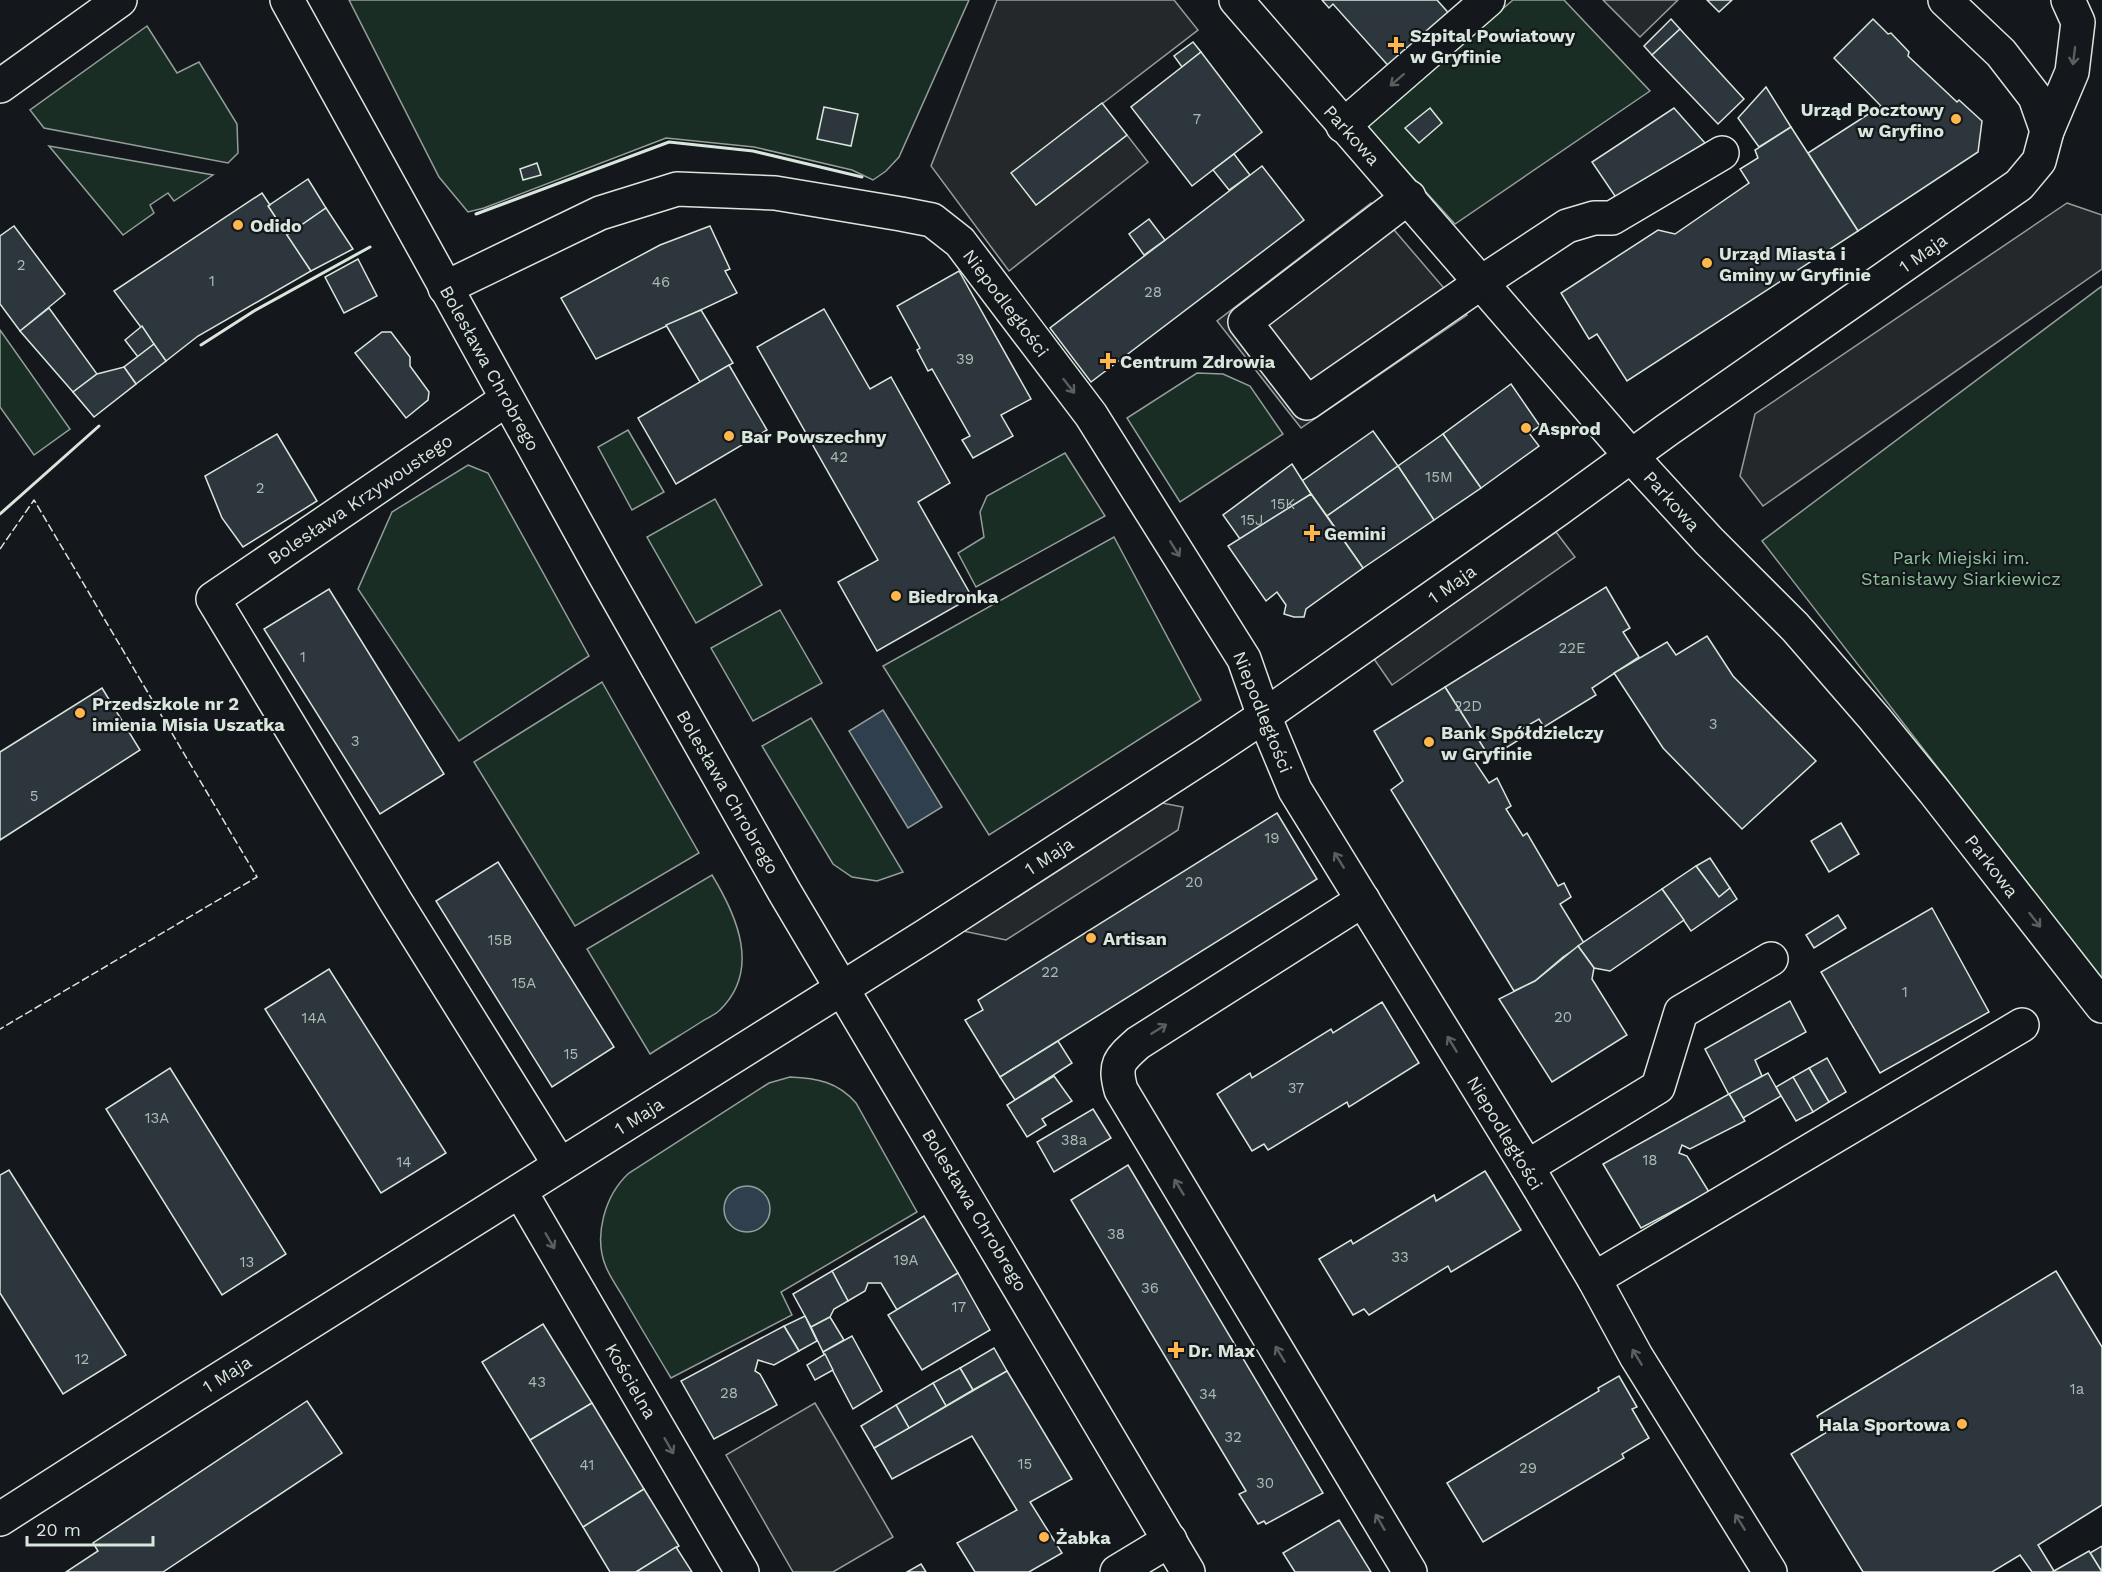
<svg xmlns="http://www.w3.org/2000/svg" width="2102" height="1572" font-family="'Work Sans',sans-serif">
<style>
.green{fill:#1a2d24;stroke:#939e99;stroke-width:1.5}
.parking{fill:#24282b;stroke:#939e99;stroke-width:1.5}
.water{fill:#2f3f4d;stroke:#939e99;stroke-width:1.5}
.building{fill:#2c363c;stroke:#d8e6dc;stroke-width:1.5}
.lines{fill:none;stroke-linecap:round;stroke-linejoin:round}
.minor-casing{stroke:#d8e6dc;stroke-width:36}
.major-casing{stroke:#d8e6dc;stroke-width:36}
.minor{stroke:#14181c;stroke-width:33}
.major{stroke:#14181c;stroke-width:33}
.fence{stroke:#d8e6dc;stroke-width:1.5;stroke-dasharray:8 3;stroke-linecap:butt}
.wall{stroke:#d8e6dc;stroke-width:3}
.oneway{stroke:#59605f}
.poi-dot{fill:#ffb74d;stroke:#14181c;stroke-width:2}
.labels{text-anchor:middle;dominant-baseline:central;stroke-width:4.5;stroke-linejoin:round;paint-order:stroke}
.number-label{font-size:15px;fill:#adbab4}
.poi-label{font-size:18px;font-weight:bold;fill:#d8e6dc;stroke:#14181c;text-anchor:start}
.street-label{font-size:18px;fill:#d8e6dc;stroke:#14181c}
.park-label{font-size:18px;fill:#8ac095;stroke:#14181c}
</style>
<rect width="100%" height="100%" fill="#14181c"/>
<g class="green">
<path d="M 349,0 L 969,0 L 899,157 L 886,171 L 873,180 L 852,170 L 754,147 L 666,138 L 484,208 L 468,212 L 439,177 Z"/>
<path d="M 1513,0 L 1564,0 L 1650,91 L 1455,224 L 1366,126 Z"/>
<path d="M 147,26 L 177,73 L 199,62 L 237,124 L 238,153 L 228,163 L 44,128 L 30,110 Z"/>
<path d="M 49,146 L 213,175 L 174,201 L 168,193 L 150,205 L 154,213 L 123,235 Z"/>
<path d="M 2102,286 L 2102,984 L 2032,889 L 1762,541 Z"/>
<path d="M 0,330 L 70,429 L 34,455 L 0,407 Z"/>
<path d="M 1197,373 L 1223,374 L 1250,386 L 1283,434 L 1180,502 L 1127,418 Z"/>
<path d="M 628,430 L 664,492 L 632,510 L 598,447 Z"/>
<path d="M 1065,453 L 1105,516 L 976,587 L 958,553 L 984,537 L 980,512 L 987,496 Z"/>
<path d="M 468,465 L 488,473 L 589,656 L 459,741 L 358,589 L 392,512 Z"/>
<path d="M 715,499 L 762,585 L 696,623 L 647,537 Z"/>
<path d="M 1114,537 L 1201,700 L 989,835 L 883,666 Z"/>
<path d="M 780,610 L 822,683 L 753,721 L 711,648 Z"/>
<path d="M 602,682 L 699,853 L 575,926 L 474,762 Z"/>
<path d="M 811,718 L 903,872 L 877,881 L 852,877 L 833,864 L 762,746 Z"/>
<path d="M 712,875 C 737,916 761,970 720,1010 C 715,1015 707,1018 701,1022 C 684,1033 667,1043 650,1054 L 587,949 Z"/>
<path d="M 790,1077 C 817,1078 838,1082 856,1103 L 917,1212 L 781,1292 L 792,1315 L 671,1378 C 656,1353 641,1328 626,1302 C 620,1291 611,1279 606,1267 C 593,1236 605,1195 629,1173 L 769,1083 Z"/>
</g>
<g class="parking">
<path d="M 997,0 L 1174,0 L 1198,30 L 1012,173 L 1036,205 L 1127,135 L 1148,162 L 1009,271 L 931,166 Z"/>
<path d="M 1603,0 L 1678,0 L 1640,37 Z"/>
<path d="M 1371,203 L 1467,315 L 1301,428 L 1217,321 Z"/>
<path d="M 2067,203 L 2102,215 L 2102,269 L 1763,506 L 1740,476 L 1755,414 Z"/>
<path d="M 1556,532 L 1575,557 L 1392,685 L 1374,659 Z"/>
<path d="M 1157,802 L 1183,807 L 1178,830 L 1006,940 L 958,930 Z"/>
<path d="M 815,1403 L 893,1537 L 833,1572 L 793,1572 L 726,1455 Z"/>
</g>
<g class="water">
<path d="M 883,710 L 942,807 L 908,828 L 849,731 Z"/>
<circle cx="747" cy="1209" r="23"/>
</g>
<g class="building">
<path d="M 1322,0 L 1437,0 L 1453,18 L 1393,71 L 1333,4 L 1329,8 Z"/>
<path d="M 1707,0 L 1732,0 L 1719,12 Z"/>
<path d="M 1671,19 L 1680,29 L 1652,55 L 1644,46 Z"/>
<path d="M 1873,19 L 1888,34 L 1891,33 L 1909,52 L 1908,56 L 1957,102 L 1959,100 L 1982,121 L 1978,152 L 1858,231 L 1808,153 L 1881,106 L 1834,58 Z"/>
<path d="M 1680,29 L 1744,99 L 1718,124 L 1652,55 Z"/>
<path d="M 1193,42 L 1201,52 L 1182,67 L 1174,56 Z"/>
<path d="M 1201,52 L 1262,132 L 1192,186 L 1131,107 Z"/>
<path d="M 1766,87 L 1791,127 L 1759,147 L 1738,118 Z"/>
<path d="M 1102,103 L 1127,135 L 1036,205 L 1011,173 Z"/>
<path d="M 824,107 L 858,114 L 851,146 L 817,139 Z"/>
<path d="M 1430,108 L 1442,123 L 1419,143 L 1405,128 Z"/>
<path d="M 1674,108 L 1705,143 L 1617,199 L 1592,162 Z"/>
<path d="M 1791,127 L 1858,231 L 1627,381 L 1597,334 L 1589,339 L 1561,293 L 1658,230 L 1675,234 L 1749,183 L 1740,169 L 1758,158 L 1755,150 Z"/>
<path d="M 1234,154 L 1250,175 L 1229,190 L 1213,170 Z"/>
<path d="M 537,163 L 541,175 L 523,180 L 520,169 Z"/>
<path d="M 1262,166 L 1304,220 L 1091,382 L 1050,328 Z"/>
<path d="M 308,179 L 326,208 L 287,235 L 268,206 Z"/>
<path d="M 262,193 L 270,205 L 268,206 L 311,271 L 198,336 L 166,361 L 114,291 Z"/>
<path d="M 326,208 L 353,249 L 311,271 L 287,235 Z"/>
<path d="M 1149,219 L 1165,240 L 1144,255 L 1129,234 Z"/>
<path d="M 14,226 L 65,294 L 20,331 L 0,304 L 0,236 Z"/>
<path d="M 710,226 L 730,269 L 725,271 L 737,293 L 596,359 L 561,298 L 660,245 Z"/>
<path d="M 358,259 L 377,296 L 344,313 L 325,277 Z"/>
<path d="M 959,271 L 1031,399 L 1001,415 L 1013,436 L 973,458 L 962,440 L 970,436 L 932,369 L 928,371 L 917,350 L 920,348 L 897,306 Z"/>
<path d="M 49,308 L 97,374 L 73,392 L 20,331 Z"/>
<path d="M 824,309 L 870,389 L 891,377 L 950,483 L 918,502 L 972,597 L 877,651 L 838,582 L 878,560 L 757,347 Z"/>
<path d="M 701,310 L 733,363 L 700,382 L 666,325 Z"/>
<path d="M 142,326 L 154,344 L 138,357 L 125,340 Z"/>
<path d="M 382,332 L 391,332 L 410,357 L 410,366 L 429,392 L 428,400 L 406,418 L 355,353 Z"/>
<path d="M 154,344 L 166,361 L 136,384 L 124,367 Z"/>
<path d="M 729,365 L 767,430 L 676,484 L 638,418 Z"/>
<path d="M 124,367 L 136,384 L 94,417 L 73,392 L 97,374 Z"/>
<path d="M 1511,384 L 1540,426 L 1529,433 L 1539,446 L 1481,488 L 1443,434 Z"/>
<path d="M 1373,431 L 1398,466 L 1327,516 L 1302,481 Z"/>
<path d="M 277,434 L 317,501 L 243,547 L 222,518 L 205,476 Z"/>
<path d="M 1443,434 L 1481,488 L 1434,520 L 1398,466 Z"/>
<path d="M 1292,464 L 1311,494 L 1240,539 L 1223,515 Z"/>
<path d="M 1398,466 L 1434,520 L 1363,568 L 1327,516 Z"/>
<path d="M 1311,494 L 1363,568 L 1306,609 L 1304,617 L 1294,617 L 1284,614 L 1286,605 L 1277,592 L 1266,601 L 1228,546 Z"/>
<path d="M 1606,587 L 1630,628 L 1623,632 L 1639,657 L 1592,688 L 1596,695 L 1544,727 L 1539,719 L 1513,734 L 1517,741 L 1490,758 L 1445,687 Z"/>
<path d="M 329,589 L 444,774 L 380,814 L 264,629 Z"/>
<path d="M 1707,636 L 1733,676 L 1816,761 L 1742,829 L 1663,748 L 1614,673 L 1667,642 L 1676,655 Z"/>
<path d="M 1445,687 L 1485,750 L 1473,759 L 1489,783 L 1497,778 L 1511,806 L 1506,809 L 1523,836 L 1527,833 L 1558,886 L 1564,883 L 1571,897 L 1560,904 L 1584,943 L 1563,957 L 1535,981 L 1514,991 L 1391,790 L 1403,781 L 1374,731 Z"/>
<path d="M 102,688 L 140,750 L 0,840 L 0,752 Z"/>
<path d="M 1277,813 L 1317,879 L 1000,1077 L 965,1020 L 983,1010 L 978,1000 Z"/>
<path d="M 1841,823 L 1859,854 L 1829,872 L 1811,841 Z"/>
<path d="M 1710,858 L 1730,888 L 1719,897 L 1696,866 Z"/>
<path d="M 498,862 L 614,1047 L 552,1087 L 436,901 Z"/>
<path d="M 1696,866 L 1719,897 L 1730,888 L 1737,899 L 1691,931 L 1662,889 Z"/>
<path d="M 1662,889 L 1684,920 L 1610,971 L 1594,968 L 1578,946 Z"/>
<path d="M 1932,908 L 1989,1012 L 1880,1073 L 1821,972 Z"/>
<path d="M 1838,915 L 1846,928 L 1814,948 L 1806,935 Z"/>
<path d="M 1578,946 L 1594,968 L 1592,979 L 1627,1035 L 1552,1082 L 1499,999 L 1535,981 Z"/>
<path d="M 329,969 L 446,1153 L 381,1193 L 265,1009 Z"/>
<path d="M 1790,1001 L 1806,1032 L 1755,1060 L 1762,1076 L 1729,1095 L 1705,1049 Z"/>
<path d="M 1382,1002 L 1419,1063 L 1349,1107 L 1347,1102 L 1268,1150 L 1264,1144 L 1252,1151 L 1217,1094 L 1250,1073 L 1252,1078 L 1331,1029 L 1333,1033 Z"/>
<path d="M 1058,1041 L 1072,1063 L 1015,1100 L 1000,1077 Z"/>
<path d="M 1827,1058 L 1846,1092 L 1829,1102 L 1809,1068 Z"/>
<path d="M 170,1068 L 286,1254 L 222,1295 L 106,1109 Z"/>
<path d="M 1809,1068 L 1829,1102 L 1813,1112 L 1793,1077 Z"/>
<path d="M 1768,1073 L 1781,1096 L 1743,1118 L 1729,1094 Z"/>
<path d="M 1054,1076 L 1072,1101 L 1042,1119 L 1046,1125 L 1027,1137 L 1007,1105 Z"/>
<path d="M 1793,1077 L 1813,1112 L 1796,1121 L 1776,1087 Z"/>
<path d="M 1729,1094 L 1745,1121 L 1690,1149 L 1682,1145 L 1679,1153 L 1687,1156 L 1709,1192 L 1641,1228 L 1603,1164 Z"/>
<path d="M 1093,1109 L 1111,1138 L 1054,1172 L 1037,1142 Z"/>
<path d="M 1128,1165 L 1323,1493 L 1266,1524 L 1264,1521 L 1258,1524 L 1239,1494 L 1246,1491 L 1071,1200 Z"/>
<path d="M 9,1170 L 126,1355 L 63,1394 L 0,1293 L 0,1175 Z"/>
<path d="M 1485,1171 L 1521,1230 L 1451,1272 L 1448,1266 L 1369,1315 L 1364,1309 L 1353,1315 L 1319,1259 L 1351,1240 L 1353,1244 L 1434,1195 L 1436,1201 Z"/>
<path d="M 924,1216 L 958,1273 L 897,1310 L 881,1283 L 868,1283 L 865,1291 L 848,1301 L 832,1271 Z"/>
<path d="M 832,1271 L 848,1301 L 834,1309 L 830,1317 L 811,1327 L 793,1294 Z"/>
<path d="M 2056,1271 L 2102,1347 L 2102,1505 L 2038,1545 L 2054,1571 L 2052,1572 L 2032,1572 L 2020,1555 L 1992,1572 L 1863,1572 L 1791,1454 L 1827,1432 L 1817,1416 Z"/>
<path d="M 958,1273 L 990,1330 L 922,1370 L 888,1315 Z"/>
<path d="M 805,1316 L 817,1341 L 799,1351 L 784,1326 Z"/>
<path d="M 830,1317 L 844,1340 L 823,1352 L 811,1327 Z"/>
<path d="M 543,1324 L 592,1403 L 530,1440 L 482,1362 Z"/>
<path d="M 784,1326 L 799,1351 L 774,1365 L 758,1360 L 755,1371 L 760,1374 L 777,1405 L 714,1439 L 681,1381 Z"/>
<path d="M 852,1336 L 882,1391 L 853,1409 L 823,1352 Z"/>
<path d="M 994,1348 L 1007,1371 L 973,1390 L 960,1368 Z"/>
<path d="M 825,1354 L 833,1370 L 815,1380 L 807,1365 Z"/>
<path d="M 960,1368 L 973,1390 L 946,1406 L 933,1383 Z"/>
<path d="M 1007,1371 L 1072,1479 L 1030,1502 L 1062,1553 L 1029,1572 L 975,1572 L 957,1543 L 1017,1510 L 972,1436 L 892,1479 L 874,1448 Z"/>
<path d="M 1619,1376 L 1637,1407 L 1632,1409 L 1649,1438 L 1622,1454 L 1624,1458 L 1483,1542 L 1447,1483 L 1599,1391 L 1598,1388 Z"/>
<path d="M 933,1383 L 946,1406 L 909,1428 L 896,1405 Z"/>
<path d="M 307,1401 L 342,1453 L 163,1572 L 66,1572 L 98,1551 L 93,1543 Z"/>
<path d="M 592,1403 L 644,1489 L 583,1527 L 530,1440 Z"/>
<path d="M 896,1405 L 909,1428 L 874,1448 L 861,1426 Z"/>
<path d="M 644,1489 L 679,1546 L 636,1572 L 610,1572 L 583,1527 Z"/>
<path d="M 1339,1520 L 1371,1572 L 1295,1572 L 1283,1553 Z"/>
<path d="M 2102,1546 L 2102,1572 L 2090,1553 Z"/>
<path d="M 676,1547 L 692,1572 L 636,1572 Z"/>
<path d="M 2089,1551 L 2102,1572 L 2052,1572 L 2054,1571 Z"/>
<path d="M 921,1564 L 926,1572 L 907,1572 Z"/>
</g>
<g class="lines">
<g class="minor-casing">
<g id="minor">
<path d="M 1236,0 L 1631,456 L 1709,541 L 1795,627 L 1875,719 L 1934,791 L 2102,1006"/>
<path d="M 1945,0 L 2001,53 L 2035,97 L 2047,131"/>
<path d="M 0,86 L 120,0"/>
<path d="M 1343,126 L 1488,0"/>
<path d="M 1409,197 L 1245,322 L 1307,403 L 1482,282 L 1567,226 L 1594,218 L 1612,218 L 1722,153"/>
<path d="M 445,288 L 600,213 L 677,189 L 775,193 L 901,214 L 932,220 L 960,242 L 1091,415 L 1244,659 L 1264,716 L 1295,790 L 1527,1167 L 1594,1279 L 1636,1356 L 1770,1572"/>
<path d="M 507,399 L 213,599 L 396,902 L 560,1165"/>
<path d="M 1363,900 L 1138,1043 C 1119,1060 1114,1064 1121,1090 L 1410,1572"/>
<path d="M 1527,1167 L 1658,1087 L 1681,1012 L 1771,959"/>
<path d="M 520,1191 L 742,1572"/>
<path d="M 1594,1279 L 2022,1025"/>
<path d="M 0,1519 L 191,1397 L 927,935 L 1207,754 L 1264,716 L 1557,510 L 1667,430 L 2019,185 L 2039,161 L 2047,131 L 2072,72 L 2078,22 L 2068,0"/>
<path d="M 1117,1572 L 1170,1540"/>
</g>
</g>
<g class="major-casing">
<path id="major" d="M 287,0 L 602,570 L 784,891 L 1188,1572"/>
</g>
<use href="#minor" class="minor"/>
<use href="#major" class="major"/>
<path class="fence" d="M 0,549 L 34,500 L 257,877 L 0,1029"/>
<g class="wall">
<path d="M 476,214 L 669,142 L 753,151 L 862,177"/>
<path d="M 201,345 L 254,311 L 370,247"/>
<path d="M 0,514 L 99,426"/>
</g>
</g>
<defs><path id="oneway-shaft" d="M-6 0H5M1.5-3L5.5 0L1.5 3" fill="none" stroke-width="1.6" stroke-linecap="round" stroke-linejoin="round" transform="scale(1.5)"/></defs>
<g class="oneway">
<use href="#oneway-shaft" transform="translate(2074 56) rotate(97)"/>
<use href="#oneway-shaft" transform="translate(1397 80) rotate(139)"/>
<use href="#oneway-shaft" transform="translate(1069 386) rotate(52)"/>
<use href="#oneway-shaft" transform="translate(1175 549) rotate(58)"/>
<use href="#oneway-shaft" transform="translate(1339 860) rotate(-122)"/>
<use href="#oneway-shaft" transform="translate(2035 920) rotate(52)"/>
<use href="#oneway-shaft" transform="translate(1159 1029) rotate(-32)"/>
<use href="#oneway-shaft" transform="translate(1452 1044) rotate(-121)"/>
<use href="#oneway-shaft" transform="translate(1179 1187) rotate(-121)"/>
<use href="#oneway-shaft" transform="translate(550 1241) rotate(60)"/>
<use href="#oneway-shaft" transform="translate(1280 1354) rotate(-121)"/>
<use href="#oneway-shaft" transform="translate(1637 1357) rotate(-121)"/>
<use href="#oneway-shaft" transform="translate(669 1446) rotate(60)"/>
<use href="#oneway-shaft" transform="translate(1380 1522) rotate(-120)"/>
<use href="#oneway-shaft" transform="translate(1740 1522) rotate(-122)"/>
</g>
<g class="poi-dot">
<path d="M1393 36h6v6h6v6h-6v6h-6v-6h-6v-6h6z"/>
<circle cx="1956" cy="119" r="6"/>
<circle cx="238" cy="225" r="6"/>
<circle cx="1707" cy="263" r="6"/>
<path d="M1105 352h6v6h6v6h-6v6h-6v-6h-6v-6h6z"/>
<circle cx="1526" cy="428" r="6"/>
<circle cx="729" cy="436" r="6"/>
<path d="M1309 524h6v6h6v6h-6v6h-6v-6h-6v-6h6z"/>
<circle cx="896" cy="596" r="6"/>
<circle cx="80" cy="713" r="6"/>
<circle cx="1429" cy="742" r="6"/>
<circle cx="1091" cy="938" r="6"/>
<path d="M1173 1341h6v6h6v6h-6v6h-6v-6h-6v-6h6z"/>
<circle cx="1962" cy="1424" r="6"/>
<circle cx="1044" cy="1537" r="6"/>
</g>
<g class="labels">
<g class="number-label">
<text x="1197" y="119">7</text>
<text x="21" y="265">2</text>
<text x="212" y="281">1</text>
<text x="661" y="282">46</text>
<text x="1153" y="292">28</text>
<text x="965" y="359">39</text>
<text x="839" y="457">42</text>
<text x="1439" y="477">15M</text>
<text x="260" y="488">2</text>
<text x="1283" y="504">15K</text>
<text x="1252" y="520">15J</text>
<text x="1572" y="648">22E</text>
<text x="303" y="657">1</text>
<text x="1468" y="706">22D</text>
<text x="1713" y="724">3</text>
<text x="355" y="741">3</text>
<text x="34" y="796">5</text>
<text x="1272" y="838">19</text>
<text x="1194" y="882">20</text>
<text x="500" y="940">15B</text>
<text x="1050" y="972">22</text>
<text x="524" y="983">15A</text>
<text x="1905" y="992">1</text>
<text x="1563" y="1017">20</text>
<text x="314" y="1018">14A</text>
<text x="571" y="1054">15</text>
<text x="1296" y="1088">37</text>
<text x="157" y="1118">13A</text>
<text x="1074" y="1140">38a</text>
<text x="1650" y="1160">18</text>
<text x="404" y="1162">14</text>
<text x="1116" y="1234">38</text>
<text x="1400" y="1257">33</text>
<text x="906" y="1260">19A</text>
<text x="247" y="1262">13</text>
<text x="1150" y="1288">36</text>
<text x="959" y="1307">17</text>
<text x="82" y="1359">12</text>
<text x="537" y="1382">43</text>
<text x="2077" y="1389">1a</text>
<text x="729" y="1393">28</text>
<text x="1208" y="1394">34</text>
<text x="1233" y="1437">32</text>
<text x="1025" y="1464">15</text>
<text x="587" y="1465">41</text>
<text x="1528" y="1468">29</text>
<text x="1265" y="1483">30</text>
</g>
<g class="poi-label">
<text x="1410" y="35">Szpital Powiatowy<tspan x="1410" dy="21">w Gryfinie</tspan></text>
<text x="1944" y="109" text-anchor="end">Urząd Pocztowy<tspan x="1944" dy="21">w Gryfino</tspan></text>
<text x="250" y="225">Odido</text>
<text x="1719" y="253">Urząd Miasta i<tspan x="1719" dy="21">Gminy w Gryfinie</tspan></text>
<text x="1120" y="361">Centrum Zdrowia</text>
<text x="1538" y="428">Asprod</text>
<text x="741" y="436">Bar Powszechny</text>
<text x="1324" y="533">Gemini</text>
<text x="908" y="596">Biedronka</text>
<text x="92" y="703">Przedszkole nr 2<tspan x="92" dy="21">imienia Misia Uszatka</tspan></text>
<text x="1441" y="732">Bank Spółdzielczy<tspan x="1441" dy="21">w Gryfinie</tspan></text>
<text x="1103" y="938">Artisan</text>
<text x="1188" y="1350">Dr. Max</text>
<text x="1950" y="1424" text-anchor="end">Hala Sportowa</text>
<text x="1056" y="1537">Żabka</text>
</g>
<g class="street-label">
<text transform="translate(1352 135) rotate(48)">Parkowa</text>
<text transform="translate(1923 253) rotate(-35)">1 Maja</text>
<text transform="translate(1006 303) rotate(53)">Niepodległości</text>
<text transform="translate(490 368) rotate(61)">Bolesława Chrobrego</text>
<text transform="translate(360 499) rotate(-34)">Bolesława Krzywoustego</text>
<text transform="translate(1672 501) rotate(48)">Parkowa</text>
<text transform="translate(1452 584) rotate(-35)">1 Maja</text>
<text transform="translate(1263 712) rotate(68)">Niepodległości</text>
<text transform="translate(728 792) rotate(60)">Bolesława Chrobrego</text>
<text transform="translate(1049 856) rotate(-33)">1 Maja</text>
<text transform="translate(1992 866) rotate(52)">Parkowa</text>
<text transform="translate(639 1116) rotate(-32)">1 Maja</text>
<text transform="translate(1505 1133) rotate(59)">Niepodległości</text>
<text transform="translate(975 1210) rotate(59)">Bolesława Chrobrego</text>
<text transform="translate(227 1374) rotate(-32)">1 Maja</text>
<text transform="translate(631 1381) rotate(60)">Kościelna</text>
</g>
<g class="park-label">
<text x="1961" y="557">Park Miejski im.<tspan x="1961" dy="21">Stanisławy Siarkiewicz</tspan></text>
</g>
</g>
<path d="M27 1536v9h126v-9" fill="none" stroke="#d8e6dc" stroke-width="3"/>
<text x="36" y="1536" font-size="18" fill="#d8e6dc" stroke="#14181c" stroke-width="4.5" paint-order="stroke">20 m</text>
</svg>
